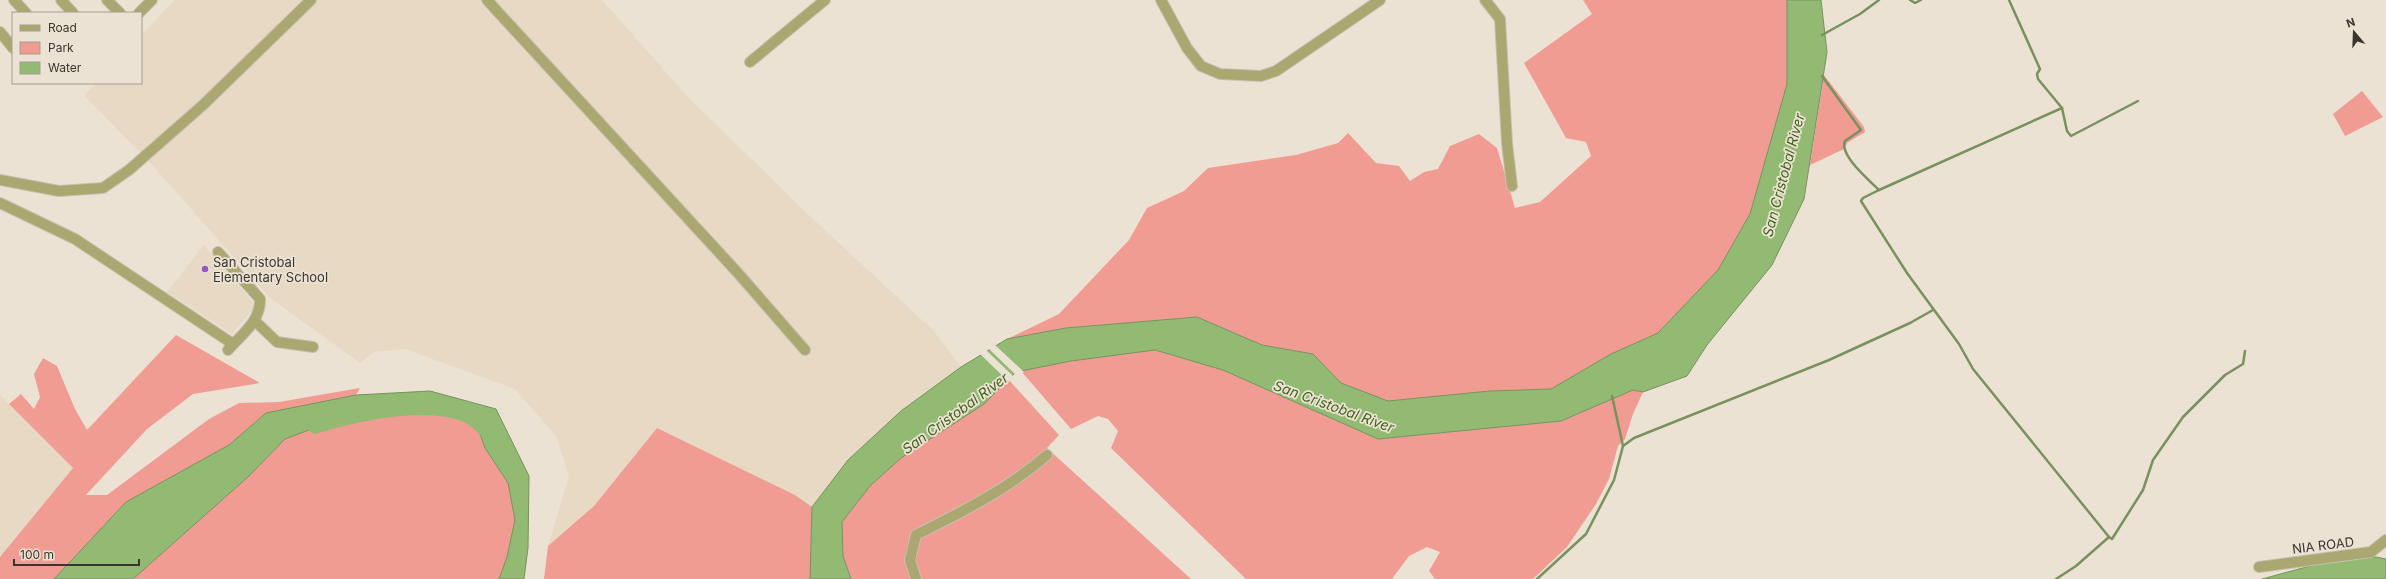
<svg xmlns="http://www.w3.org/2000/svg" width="2386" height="579" font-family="Inter,sans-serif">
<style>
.built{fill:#e7d9c3}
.green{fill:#f19c92}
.water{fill:#92ba72;stroke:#77925e}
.pier{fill:#ece2d3}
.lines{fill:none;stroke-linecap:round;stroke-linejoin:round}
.stream{stroke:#77925e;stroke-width:2.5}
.river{stroke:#92ba72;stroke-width:15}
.minor-casing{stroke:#c8c0b2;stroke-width:12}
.minor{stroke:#aaa870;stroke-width:10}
.poi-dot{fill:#9856cb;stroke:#ece2d3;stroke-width:1.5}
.labels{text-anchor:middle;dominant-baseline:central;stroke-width:3.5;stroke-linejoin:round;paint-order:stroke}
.poi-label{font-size:13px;fill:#393630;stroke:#ece2d3;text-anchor:start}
.street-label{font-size:13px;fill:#393630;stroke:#ece2d3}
.water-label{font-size:14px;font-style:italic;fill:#3e6319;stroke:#ece2d3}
</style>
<rect width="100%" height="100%" fill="#ece2d3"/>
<g class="built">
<path d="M 175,0 L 602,0 L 688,97 L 815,221 L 933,330 L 961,367 L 901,411 L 848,460 L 812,507 L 795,495 L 657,428 L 594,506 L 548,546 L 569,476 L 556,436 L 515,389 L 405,349 L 374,352 L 360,363 L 270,298 L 153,166 L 84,95 L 96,83 L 141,83 L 141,35 Z"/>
<path d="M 204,245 L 256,306 L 232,334 L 167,292 Z"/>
<path d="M 0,395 L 73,468 L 0,557 Z"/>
</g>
<g class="green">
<path d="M 1583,0 L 1787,0 L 1787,84 L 1750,214 L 1718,270 L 1658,333 L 1611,354 L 1551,389 L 1490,391 L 1388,401 L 1341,383 L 1313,354 L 1262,345 L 1197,317 L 1066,328 L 1007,339 L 1059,314 L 1129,240 L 1147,208 L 1184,191 L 1208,168 L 1296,155 L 1338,143 L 1348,133 L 1376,163 L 1399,166 L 1410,181 L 1424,172 L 1438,169 L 1450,146 L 1479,134 L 1497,148 L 1515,208 L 1540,202 L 1591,156 L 1586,142 L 1566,138 L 1524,63 L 1592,14 Z"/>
<path d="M 1824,75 L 1864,127 L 1865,132 L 1847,143 L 1844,149 L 1810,165 Z"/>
<path d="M 2362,91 L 2383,117 L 2345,136 L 2333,114 Z"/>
<path d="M 176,335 L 260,383 L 193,394 L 147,429 L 86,495 L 107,495 L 209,419 L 239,403 L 279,402 L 360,388 L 356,395 L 266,413 L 229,445 L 126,502 L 54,579 L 0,579 L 0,557 L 73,468 L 9,404 L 21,394 L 34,409 L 40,397 L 34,374 L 43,358 L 57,366 L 75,409 L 87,430 Z"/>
<path d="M 1154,350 L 1223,370 L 1378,439 L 1561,421 L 1633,390 L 1643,392 L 1633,414 L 1625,439 L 1618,446 L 1609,479 L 1596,504 L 1567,547 L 1533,579 L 1435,579 L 1429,571 L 1440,552 L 1427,547 L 1409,556 L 1392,579 L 1246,579 L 1111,448 L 1118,431 L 1108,419 L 1098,416 L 1071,429 L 1021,371 L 1071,361 Z"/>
<path d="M 1009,380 L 1059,435 L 1047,448 L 1191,579 L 851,579 L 843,556 L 842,522 L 870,486 L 901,458 L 984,404 Z"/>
<path d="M 366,408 L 445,408 L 474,417 L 485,448 L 508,483 L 515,520 L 507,557 L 499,579 L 133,579 L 249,476 L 285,439 Z"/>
<path d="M 657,428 L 795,495 L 812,507 L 810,579 L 544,579 L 548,546 L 594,506 Z"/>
</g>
<g class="water">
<path d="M 1787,0 L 1821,0 L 1827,52 L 1804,199 L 1772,265 L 1707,345 L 1687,376 L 1643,392 L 1633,390 L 1561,421 L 1378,439 L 1223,370 L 1155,350 L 1071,361 L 1016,372 L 984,404 L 901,458 L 870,486 L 842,522 L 843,556 L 851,579 L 810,579 L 812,507 L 848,460 L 901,411 L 961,367 L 1007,339 L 1066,328 L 1197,317 L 1262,345 L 1313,354 L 1341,383 L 1388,401 L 1490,391 L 1551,389 L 1611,354 L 1658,333 L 1718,270 L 1750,214 L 1787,84 Z"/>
<path d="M 430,391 L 496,409 L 529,476 L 528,548 L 524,579 L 499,579 L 507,557 L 515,520 L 508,483 L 485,448 L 474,417 L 445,408 L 367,408 L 285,439 L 249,476 L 133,579 L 54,579 L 126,502 L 229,445 L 266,413 L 356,395 Z"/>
<path d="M 2376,557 L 2386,559 L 2386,579 L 2262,579 L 2321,563 Z"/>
</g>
<g class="pier">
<path d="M 994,344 L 1024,372 L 1016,375 L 988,348 Z"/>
<path d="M 986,350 L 1014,377 L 1009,382 L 980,354 Z"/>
</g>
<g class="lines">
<g class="stream">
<path d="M 1910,0 L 1915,3 L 1921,0"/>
<path d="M 2009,0 L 2040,69 L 2037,74 L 2038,79 L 2062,108 L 2067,131 L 2071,136 L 2138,101"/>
<path d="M 1822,35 L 1860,14 L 1879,0"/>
<path d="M 1822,76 L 1861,130 L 1845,141 C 1839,155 1869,180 1879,190"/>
<path d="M 2062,108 L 1879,190 L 1863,198 L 1861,201 L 1907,273 L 1959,344 L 1973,369 L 2109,537"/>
<path d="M 1623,446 L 1634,438 L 1829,360 L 1910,323 L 1933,310"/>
<path d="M 1537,579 L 1586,534 L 1614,480 L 1623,446 L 1612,396"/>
<path d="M 2056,579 L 2076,566 L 2109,537 L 2112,539 L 2143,490 L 2153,460 L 2183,417 L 2225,375 L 2243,364 L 2245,351"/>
</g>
<path class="river" d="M 315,426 C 356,414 428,397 469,416 C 477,420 485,430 492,436"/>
<g class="minor-casing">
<g id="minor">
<path d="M 14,0 L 26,13"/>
<path d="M 61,0 L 73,13"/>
<path d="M 107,0 L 120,13"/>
<path d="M 487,0 L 737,272 L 805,350"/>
<path d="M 1161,0 L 1187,48 L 1201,66 L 1220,74 L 1261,76 L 1276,71 L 1380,0"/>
<path d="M 1485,0 L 1500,19 L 1507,143 L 1512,186"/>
<path d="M 139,13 L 152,0"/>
<path d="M 0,32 L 13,48"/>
<path d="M 750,62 L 825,0"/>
<path d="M 0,180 L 59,191 L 103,188 L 129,170 L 203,105 L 311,0"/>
<path d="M 0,203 L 75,239 L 233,344"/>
<path d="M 218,252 L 260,299 C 261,321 241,335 228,350"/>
<path d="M 255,321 L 277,342 L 313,347"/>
<path d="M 2259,567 L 2371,552 L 2386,540"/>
<path d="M 916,579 L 910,560 L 916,535 C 962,512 1008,489 1047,455"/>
</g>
</g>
<use href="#minor" class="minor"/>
</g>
<circle class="poi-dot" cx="205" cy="269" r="4"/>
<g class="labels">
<g class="poi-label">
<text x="213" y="262">San Cristobal<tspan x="213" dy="15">Elementary School</tspan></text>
</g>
<g class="street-label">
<text transform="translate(2323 545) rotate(-7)">NIA ROAD</text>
</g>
<g class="water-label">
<text transform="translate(1783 175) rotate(-75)">San Cristobal River</text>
<text transform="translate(1334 406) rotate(20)">San Cristobal River</text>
<text transform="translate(955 413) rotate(-36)">San Cristobal River</text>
</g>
</g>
<rect x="12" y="12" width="130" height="72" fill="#ece2d3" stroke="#a49d92"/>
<rect x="20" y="25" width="20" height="6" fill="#aaa870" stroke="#a49d92"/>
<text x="48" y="32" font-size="12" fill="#393630">Road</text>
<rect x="20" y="42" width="20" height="12" fill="#f19c92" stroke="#a49d92"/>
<text x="48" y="52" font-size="12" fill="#393630">Park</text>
<rect x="20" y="62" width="20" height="12" fill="#92ba72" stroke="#a49d92"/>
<text x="48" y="72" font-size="12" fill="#393630">Water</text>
<g transform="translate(2354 32) rotate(341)" stroke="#ece2d3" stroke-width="3" paint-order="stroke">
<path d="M0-3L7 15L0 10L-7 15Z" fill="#393630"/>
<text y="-6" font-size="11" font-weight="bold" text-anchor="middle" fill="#393630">N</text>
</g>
<path d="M14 559v6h125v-6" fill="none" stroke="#393630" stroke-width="2"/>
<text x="20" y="559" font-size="12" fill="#393630" stroke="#ece2d3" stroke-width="3" paint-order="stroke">100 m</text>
</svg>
